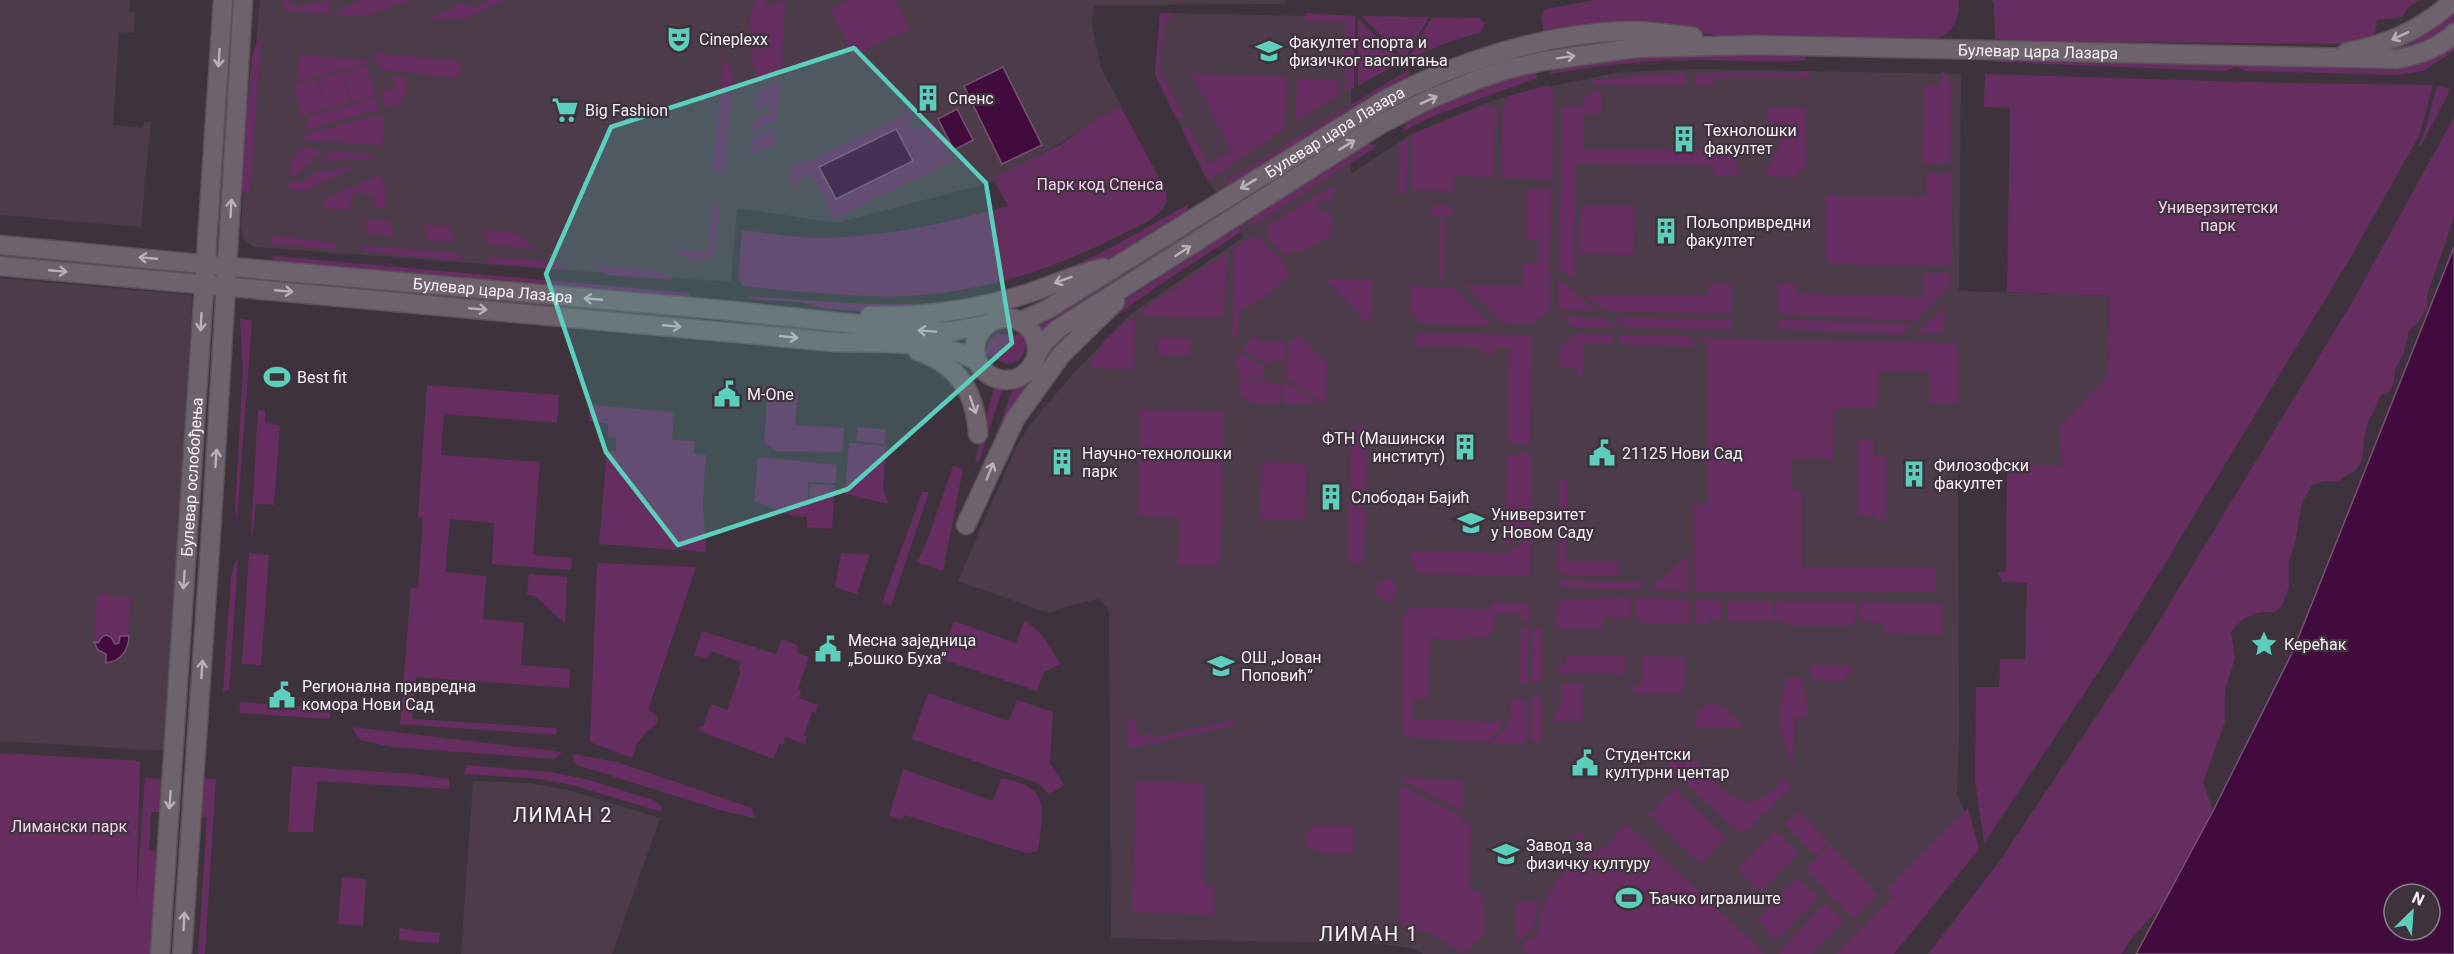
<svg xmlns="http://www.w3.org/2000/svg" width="2454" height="954" font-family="Roboto,sans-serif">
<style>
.built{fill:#4c3c4a}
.green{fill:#662d60}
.water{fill:#410b3d;stroke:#785074;stroke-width:1.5;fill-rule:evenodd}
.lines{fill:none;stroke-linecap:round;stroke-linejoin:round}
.secondary-casing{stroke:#5b525a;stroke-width:21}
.secondary{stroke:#6e626c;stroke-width:18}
.oneway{stroke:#bab0b8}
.marked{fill:#5bcebc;fill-opacity:0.2;stroke:#5bcebc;stroke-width:4.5;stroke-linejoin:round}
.labels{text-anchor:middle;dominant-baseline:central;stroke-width:4.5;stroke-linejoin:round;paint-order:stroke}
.poi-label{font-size:16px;fill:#f8f0f6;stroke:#3e333c;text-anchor:start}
.street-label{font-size:16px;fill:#f8f0f6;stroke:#3e333c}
.park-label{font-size:16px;fill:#f8cff1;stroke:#3e333c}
.quarter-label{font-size:20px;letter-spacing:1.5px;fill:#f8f0f6;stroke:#3e333c}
</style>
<rect width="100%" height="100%" fill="#3e333c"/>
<g class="built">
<path d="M 0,0 L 130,0 L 129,12 L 135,12 L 134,33 L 119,32 L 113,125 L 143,128 L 144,122 L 151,122 L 141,227 L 0,215 Z"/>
<path d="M 260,0 L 1286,0 L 1286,4 L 1094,5 L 1092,25 L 1101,68 L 1122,107 L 993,182 L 836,223 L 737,208 L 731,282 L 254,247 L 243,238 L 241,226 Z"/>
<path d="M 1160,13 L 1351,17 L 1351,174 L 1412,134 L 1491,101 L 1552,86 L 1620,72 L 1699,69 L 1961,74 L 1959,291 L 2109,296 L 2107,377 L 2061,466 L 1958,464 L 1959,735 L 1957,795 L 1967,816 L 1839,954 L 1423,954 L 1416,949 L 1383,944 L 1111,938 L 1109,611 L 1099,599 L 1076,604 L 1048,613 L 958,581 L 1017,445 L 1030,425 L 1071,376 L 1132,313 L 1244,237 L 1208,181 L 1155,74 Z"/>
<path d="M 0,278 L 192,295 L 167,751 L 0,741 Z"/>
<path d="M 473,781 L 528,783 L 568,790 L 660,818 L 612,954 L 461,954 Z"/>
</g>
<g class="green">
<path d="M 284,0 L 290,0 L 290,5 L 306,5 L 328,0 L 333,14 L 359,0 L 411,0 L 367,16 L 283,11 Z"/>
<path d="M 489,0 L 505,0 L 466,18 L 428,20 L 462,3 L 474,8 Z"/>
<path d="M 757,0 L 770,0 L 765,2 L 767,7 L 786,0 L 780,74 L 756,85 C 755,57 740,28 757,0 Z"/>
<path d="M 849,0 L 896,0 L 910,29 L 853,56 L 830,9 Z"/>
<path d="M 1595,0 L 1959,0 C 1958,20 1955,33 1934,39 L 1744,39 L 1657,27 L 1544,36 L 1541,16 L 1545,9 Z"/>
<path d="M 1992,0 L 2421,0 L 2409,6 L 2402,17 L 2377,20 L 2374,39 L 2339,44 L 2007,41 L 1995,39 L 1994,4 Z"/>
<path d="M 2454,5 L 2454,22 C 2418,53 2400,50 2355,53 Z"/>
<path d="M 1160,13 L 1172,13 L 1171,20 L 1165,20 L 1160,70 L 1184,117 L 1177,120 L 1155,74 Z"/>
<path d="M 1305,13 L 1355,16 L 1354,88 L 1345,93 L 1345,21 L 1305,21 Z"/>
<path d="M 1361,16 L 1429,17 L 1405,58 Z"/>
<path d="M 1432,17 L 1479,18 L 1485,24 L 1481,32 L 1446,43 L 1408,59 Z"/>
<path d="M 1358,19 L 1402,61 L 1358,86 Z"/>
<path d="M 2454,31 L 2454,51 L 2423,71 L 2394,75 L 2245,71 L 2236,67 L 2225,71 L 1996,62 L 1996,52 L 2397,59 Z"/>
<path d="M 261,39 L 250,192 L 239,191 L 252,57 L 257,41 Z"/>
<path d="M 373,53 L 461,61 L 460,78 L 381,70 Z"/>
<path d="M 1682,53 L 1803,55 L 1807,60 C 1766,64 1725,59 1683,60 C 1639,61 1595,66 1551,74 L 1550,68 L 1597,59 Z"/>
<path d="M 299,54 L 366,60 L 367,63 L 296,82 Z"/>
<path d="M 723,58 L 728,64 L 733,79 L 725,166 L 722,171 L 712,173 Z"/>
<path d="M 367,65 L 376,96 L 351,102 L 343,72 Z"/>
<path d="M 1408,70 L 1410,75 L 1366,99 L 1229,186 L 1226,181 Z"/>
<path d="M 1536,71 L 1537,78 L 1441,113 L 1401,132 L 1412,116 L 1485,86 Z"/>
<path d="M 1810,71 L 1810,77 L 1715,77 L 1714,86 L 1695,85 L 1695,73 L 1799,73 Z"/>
<path d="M 1941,71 L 1947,75 L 1951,83 L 1950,164 L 1922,163 L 1924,85 L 1941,86 Z"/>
<path d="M 342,72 L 350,103 L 326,109 L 318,78 Z"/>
<path d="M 1686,72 L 1685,85 L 1594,85 L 1594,80 Z"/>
<path d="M 1192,74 L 1287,77 L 1284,129 L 1208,181 L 1182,129 L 1188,126 L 1208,164 L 1231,152 Z"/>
<path d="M 1985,74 L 2284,83 L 2433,85 L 2419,136 L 2349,260 L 2107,659 L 1984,843 L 1975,780 L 1976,687 L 1999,687 L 2000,659 L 2025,659 L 2027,583 L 2002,582 L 1998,572 L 2006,571 L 2007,465 L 2061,466 L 2060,426 L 2107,377 L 2109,296 L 2007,292 L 2010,108 L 1984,107 Z"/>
<path d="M 394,75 L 406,76 L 404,102 L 385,108 L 380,90 L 393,91 Z"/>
<path d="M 1297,78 L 1339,80 L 1339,94 L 1295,122 Z"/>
<path d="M 317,79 L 325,109 L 301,116 L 296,96 L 296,84 Z"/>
<path d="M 780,81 L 777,121 L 752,132 L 753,120 L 771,112 L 767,104 L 754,110 L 756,92 Z"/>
<path d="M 1548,85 L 1553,90 L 1554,97 L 1552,179 L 1501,178 L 1502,108 L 1509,96 Z"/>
<path d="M 2438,85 L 2451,89 L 2420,147 L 2418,146 C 2429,127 2430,105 2438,85 Z"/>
<path d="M 1591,92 L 1602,92 L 1602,114 L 1584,114 L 1584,149 L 1731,151 L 1741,175 L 1714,175 L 1714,165 L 1576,164 L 1574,280 L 1560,269 L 1561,107 L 1583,106 L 1585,97 Z"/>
<path d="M 376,98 L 379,110 L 304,130 L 309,116 Z"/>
<path d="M 912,106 L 910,123 L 914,131 L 933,121 L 953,161 L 834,219 L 811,174 L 789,186 L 790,167 L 805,160 L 807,162 L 905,114 L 906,109 Z"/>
<path d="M 1482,106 L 1496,107 L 1493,177 L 1454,176 L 1453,191 L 1411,190 L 1412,134 Z"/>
<path d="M 1121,107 L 1166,191 L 1167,199 C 1163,218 1134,228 1118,236 C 1040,277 953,300 864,296 C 823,294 782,290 742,286 L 738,276 L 742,230 C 769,233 798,239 825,238 C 889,236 947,223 1008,206 L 993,178 L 1062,144 L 1093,121 Z"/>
<path d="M 1769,107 L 1806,108 L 1805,169 L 1798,169 L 1798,177 L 1764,176 L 1781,142 L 1774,137 L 1775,124 L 1768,123 Z"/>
<path d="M 381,114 L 384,124 L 382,145 L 302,140 L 305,134 Z"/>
<path d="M 2454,117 L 2454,218 L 2427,295 L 2427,307 L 2420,320 L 2409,331 L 2404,352 L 2395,370 L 2394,383 L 2390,391 L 2381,395 C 2377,405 2369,418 2366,429 C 2361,450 2368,468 2343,477 L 2340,482 L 2324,481 L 2312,485 L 2302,503 L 2295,543 L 2289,561 L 2289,587 L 2281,607 L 2274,613 C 2258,609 2241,618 2231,632 L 2235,658 L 2225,691 L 2225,722 L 2203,782 L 2213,811 L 2161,906 L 2131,939 L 2122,954 L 1928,954 L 1999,862 L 2150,636 L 2354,299 Z"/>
<path d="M 776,127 L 775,144 L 750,155 L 752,138 Z"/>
<path d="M 1408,139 L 1406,194 L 1398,194 L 1399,144 Z"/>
<path d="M 1369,144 L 1377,146 L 1253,226 L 1248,219 L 1362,146 Z"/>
<path d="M 303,148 L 323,150 L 295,176 L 290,176 L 291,158 Z"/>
<path d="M 332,151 L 376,155 L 369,160 L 348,158 L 319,163 Z"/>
<path d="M 359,165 L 305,191 L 289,190 L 289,181 L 302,182 L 313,173 Z"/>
<path d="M 381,174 L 386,190 L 385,208 L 373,206 L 374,195 L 354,193 L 353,199 L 350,199 L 349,210 L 322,208 L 327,198 Z"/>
<path d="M 1926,174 L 1952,174 L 1951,266 L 1830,264 L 1830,259 L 1825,259 L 1826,195 L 1925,197 Z"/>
<path d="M 1334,185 L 1333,198 L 1318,202 L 1319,211 L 1332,211 L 1331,236 L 1298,253 L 1295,250 L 1286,256 L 1267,238 L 1268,226 Z"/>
<path d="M 1525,189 L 1551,189 L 1549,310 L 1534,324 L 1503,323 L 1465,285 L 1524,285 L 1524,263 L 1537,263 L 1537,240 L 1525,240 Z"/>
<path d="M 713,197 L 719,211 L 714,256 C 698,262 687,259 673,250 L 708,252 Z"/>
<path d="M 1189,204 L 1185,215 L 1124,252 L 1075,274 L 1019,292 L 888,313 L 828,309 L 798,302 L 750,299 L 747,296 C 827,301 910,312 989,295 C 1061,280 1126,239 1189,204 Z"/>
<path d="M 1436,205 L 1449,206 L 1453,211 L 1453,216 L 1445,216 L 1444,279 L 1439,278 L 1441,216 L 1432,215 L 1432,208 Z"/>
<path d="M 1581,205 L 1635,206 L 1634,255 L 1580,254 Z"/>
<path d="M 1226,208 L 1229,212 L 1040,336 L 1035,325 Z"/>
<path d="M 364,219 L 390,221 L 394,237 L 368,234 Z"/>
<path d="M 424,224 L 451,227 L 454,242 L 428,240 Z"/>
<path d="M 1238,226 L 1241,232 C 1202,258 1161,282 1123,311 C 1087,338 1058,375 1029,410 L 1032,399 L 1117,305 Z"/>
<path d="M 484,230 L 514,232 L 536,249 L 487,244 Z"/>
<path d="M 272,236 L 331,242 L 338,250 L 271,244 Z"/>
<path d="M 1250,237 L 1260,238 L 1287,266 L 1285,269 L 1290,273 L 1269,294 L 1239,312 L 1238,334 L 1232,339 L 1234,248 Z"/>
<path d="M 366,246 L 457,253 L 463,261 L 361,251 Z"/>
<path d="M 1228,252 L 1223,318 L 1140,316 L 1141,310 Z"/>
<path d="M 273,256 L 690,293 L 689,298 L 272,261 Z"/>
<path d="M 490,257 L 558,262 L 568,270 L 485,263 Z"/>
<path d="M 593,265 L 661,271 L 674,280 L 607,275 Z"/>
<path d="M 1924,273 L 1951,273 L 1950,286 L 1916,321 L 1778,314 L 1778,284 L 1796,284 L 1797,294 L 1923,297 Z"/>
<path d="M 261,277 L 686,313 L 685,319 L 260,281 Z"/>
<path d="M 1558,279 L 1597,311 L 1558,309 Z"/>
<path d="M 1327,280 L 1372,280 L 1371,321 L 1365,322 Z"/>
<path d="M 1709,283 L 1732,283 L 1732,314 L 1606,311 L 1584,295 L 1708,296 Z"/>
<path d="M 1411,286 L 1454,288 L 1492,326 L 1422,324 L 1410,312 Z"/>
<path d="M 1943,307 L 1943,334 L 1916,333 Z"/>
<path d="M 1562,316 L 1605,318 L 1618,328 L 1572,327 Z"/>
<path d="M 240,318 L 252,321 L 237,522 L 235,508 L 243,369 Z"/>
<path d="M 1614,318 L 1732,319 L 1732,329 L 1627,328 Z"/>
<path d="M 1778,319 L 1912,324 L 1902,335 L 1778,329 Z"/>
<path d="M 1128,320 L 1135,320 L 1134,369 L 1087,368 L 1106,339 Z"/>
<path d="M 1080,323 L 985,464 L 1014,386 L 1034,379 L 1058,341 Z"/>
<path d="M 1257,333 L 1257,342 L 1286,342 L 1283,364 L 1276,360 L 1266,364 L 1242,349 Z"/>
<path d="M 1421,333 L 1532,335 L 1530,445 L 1507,443 L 1509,348 L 1494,348 L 1493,354 L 1483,354 L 1482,348 L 1413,346 L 1413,342 Z"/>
<path d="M 997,334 L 1024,335 C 1028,350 1023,362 1007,364 L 985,354 L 989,340 Z"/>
<path d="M 1298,334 L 1327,363 L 1326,399 L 1323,403 L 1286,378 L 1288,344 Z"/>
<path d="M 1575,334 L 1612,335 L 1612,344 L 1584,344 L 1583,375 L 1577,375 L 1576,367 L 1559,367 L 1559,349 Z"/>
<path d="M 1619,335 L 1688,336 L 1697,347 L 1619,344 Z"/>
<path d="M 1158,337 L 1191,338 L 1190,356 L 1158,355 Z"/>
<path d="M 1699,338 L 1957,343 L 1958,404 L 1929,403 L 1929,371 L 1877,371 L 1877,408 L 1839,408 L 1833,414 L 1833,459 L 1792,459 L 1792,490 L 1802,491 L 1802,568 L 1936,568 L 1936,591 L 1693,591 L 1693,505 L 1708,504 L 1708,341 L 1699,341 Z"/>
<path d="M 1240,352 L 1264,367 L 1264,378 L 1238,379 L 1236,362 Z"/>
<path d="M 1265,380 L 1273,385 L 1282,382 L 1280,404 L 1254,404 L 1241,396 L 1239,382 Z"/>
<path d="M 1285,381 L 1319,404 L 1283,404 Z"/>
<path d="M 995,384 L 1003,387 L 979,462 L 975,461 Z"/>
<path d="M 427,385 L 559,395 L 557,423 L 444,414 L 441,455 L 540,462 L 533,555 L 572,558 L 571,570 L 492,564 L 494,523 L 450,519 L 445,572 L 486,576 L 483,619 L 524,623 L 521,665 L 570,669 L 569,688 L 416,677 L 412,719 L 557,728 L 556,735 L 400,724 L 411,588 L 418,588 L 423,518 L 418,517 Z"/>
<path d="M 768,389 L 798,392 L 795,425 L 844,428 L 842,452 L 776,451 L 764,443 Z"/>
<path d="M 590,405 L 674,412 L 672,440 L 695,441 L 694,454 L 706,455 L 703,503 L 706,552 L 599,544 L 607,451 L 616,451 L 616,438 L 608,437 L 608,424 L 589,421 Z"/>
<path d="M 258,410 L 265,411 L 265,423 L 280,425 L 274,505 L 256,504 L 253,533 L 251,533 Z"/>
<path d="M 1140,410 L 1224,411 L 1220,566 L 1178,565 L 1180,517 L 1138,516 Z"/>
<path d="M 1364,426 L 1368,431 L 1364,556 L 1362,563 L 1349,562 L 1347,558 L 1351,427 Z"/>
<path d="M 858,427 L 886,430 L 884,444 L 856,441 Z"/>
<path d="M 1858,439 L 1874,439 L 1874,455 L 1886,456 L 1886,515 L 1890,516 L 1890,520 L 1876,520 L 1876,516 L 1858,516 Z"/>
<path d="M 849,443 L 886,446 L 883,489 L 889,504 L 845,494 Z"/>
<path d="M 1519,452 L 1532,453 L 1531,528 L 1505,546 L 1507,456 L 1519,456 Z"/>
<path d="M 758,457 L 837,465 L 836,483 L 808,482 L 808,508 L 810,484 L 835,485 L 832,529 L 807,527 L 807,517 L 790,515 L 754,501 Z"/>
<path d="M 1261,462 L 1307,463 L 1305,520 L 1260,519 Z"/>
<path d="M 953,466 L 963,469 L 943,571 L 917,562 L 926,544 Z"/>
<path d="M 1560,480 L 1567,480 L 1566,561 L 1619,561 L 1619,576 L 1565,575 L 1558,571 Z"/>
<path d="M 922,492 L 929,492 L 891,606 L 882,603 Z"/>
<path d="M 1531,536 L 1530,576 L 1418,574 L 1412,563 L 1412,551 L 1506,553 Z"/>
<path d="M 249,553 L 269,555 L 261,665 L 242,664 Z"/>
<path d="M 841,553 L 870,554 L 857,594 L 835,587 Z"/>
<path d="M 1688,554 L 1687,591 L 1649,590 Z"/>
<path d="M 238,560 L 229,690 L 223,692 L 231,576 L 235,563 Z"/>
<path d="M 597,563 L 696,567 L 648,710 L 658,716 L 657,723 L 645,733 L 637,744 L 632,758 L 590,742 Z"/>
<path d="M 529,574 L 567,577 L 565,624 L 534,595 L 527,595 Z"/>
<circle cx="1386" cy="590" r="11"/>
<path d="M 1559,580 L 1646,582 L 1637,590 L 1563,588 Z"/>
<path d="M 97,594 L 131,596 L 129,636 L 120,636 L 119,644 L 94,642 Z"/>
<path d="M 1631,598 L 1630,618 L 1604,617 L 1603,629 L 1556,628 L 1557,606 L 1563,599 Z"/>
<path d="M 1636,598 L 1689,599 L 1689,624 L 1641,623 L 1641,618 L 1636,618 Z"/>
<path d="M 1696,599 L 1722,600 L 1721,620 L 1709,620 L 1708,624 L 1696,624 Z"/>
<rect x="1727" y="601" width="45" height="20"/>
<path d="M 1775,601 L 1856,602 L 1855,622 L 1851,622 L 1851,626 L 1788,626 L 1788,621 L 1774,621 Z"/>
<path d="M 1495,602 L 1530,604 L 1529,621 L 1521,621 L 1521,614 L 1495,613 L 1494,628 L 1485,638 L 1466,638 L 1466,641 L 1429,638 L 1428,699 L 1412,699 L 1412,719 L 1504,722 L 1488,743 L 1405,737 L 1401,730 L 1402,616 L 1411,607 L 1488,609 Z"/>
<path d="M 1860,602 L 1942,604 L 1942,635 L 1883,633 L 1883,623 L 1860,622 Z"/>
<path d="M 1025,620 L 1043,636 L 1060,664 L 1044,672 L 1037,691 L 941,659 L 954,621 L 1016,643 Z"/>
<path d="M 1521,627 L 1529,628 L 1527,684 L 1519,684 Z"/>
<path d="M 1533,628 L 1542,628 L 1542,678 L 1538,684 L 1532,684 Z"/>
<path d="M 702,631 L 776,654 L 782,639 L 799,646 L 797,653 L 809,657 L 798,689 L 801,690 L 799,698 L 818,705 L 816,713 L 812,712 L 804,735 L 807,736 L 805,744 L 785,737 L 783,745 L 779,744 L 774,759 L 699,731 L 700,727 L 703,727 L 711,704 L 727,710 L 741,671 L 738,670 L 741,662 L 711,651 L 707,659 L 694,655 Z"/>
<path d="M 1566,655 L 1625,656 L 1625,674 L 1557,673 L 1557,666 L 1566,666 Z"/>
<path d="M 1642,656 L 1685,657 L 1684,693 L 1633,693 L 1633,685 L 1641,685 Z"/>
<path d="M 1809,665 L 1851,665 L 1851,673 L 1846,673 L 1845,681 L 1811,680 Z"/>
<path d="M 1786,677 L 1802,678 L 1809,717 L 1795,717 L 1793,766 L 1784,745 L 1779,725 L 1779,710 Z"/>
<path d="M 1561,684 L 1583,684 L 1582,722 L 1554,721 L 1555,710 L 1560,710 Z"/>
<path d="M 928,693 L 1009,721 L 1017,700 L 1053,712 L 1050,763 L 1064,785 L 1049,795 L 1040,784 L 912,739 Z"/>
<path d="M 1537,694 L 1542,699 L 1541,742 L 1533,741 L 1530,736 L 1532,698 Z"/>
<path d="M 1510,700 L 1528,701 L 1527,740 L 1522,744 L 1492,743 L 1509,722 Z"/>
<path d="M 240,702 L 330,708 L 330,719 L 239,713 Z"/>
<path d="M 1711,703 L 1724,707 L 1745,728 L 1696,727 L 1697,711 Z"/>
<path d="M 1128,717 L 1134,719 L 1139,736 L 1152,733 L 1153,738 L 1234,720 L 1235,725 L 1127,749 Z"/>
<path d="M 352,727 L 562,752 L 554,759 L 392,747 L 360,740 Z"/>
<path d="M 1680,744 C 1694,758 1727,801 1746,802 C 1762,802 1774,788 1785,778 L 1792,787 L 1747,831 L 1740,833 L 1669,768 L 1668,759 Z"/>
<path d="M 0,753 L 140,761 L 136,905 L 145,778 L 163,779 L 161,812 L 151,812 L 149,850 L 158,851 L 152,954 L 0,954 Z"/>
<path d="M 571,754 L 617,762 L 752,808 L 755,818 L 720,810 L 577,765 Z"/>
<path d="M 466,765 L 551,772 L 589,780 L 653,800 L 661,806 L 662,812 L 572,785 L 540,779 L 464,774 Z"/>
<path d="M 292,766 L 413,774 L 449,779 L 449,789 L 318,781 L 313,832 L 288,832 Z"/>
<path d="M 903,769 L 993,801 L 1001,778 C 1052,787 1043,810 1038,851 L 1026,853 L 905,815 L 902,820 L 889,816 Z"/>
<path d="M 1402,777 L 1464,781 L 1463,811 L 1401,780 Z"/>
<path d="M 204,778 L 216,779 L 205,954 L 198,954 L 207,817 L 200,816 Z"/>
<path d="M 1136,781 L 1204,783 L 1203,885 L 1213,886 L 1213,915 L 1132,912 Z"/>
<path d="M 1400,785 L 1462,817 L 1463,822 L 1471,824 L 1469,891 L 1483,892 L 1485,932 L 1464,954 L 1436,936 L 1399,924 Z"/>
<path d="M 1674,788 L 1726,838 L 1701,864 L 1649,815 Z"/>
<path d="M 1968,808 L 1979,849 L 1894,954 L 1836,954 L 1892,897 L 1887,889 Z"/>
<path d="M 1799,811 L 1829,843 L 1815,856 L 1785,824 Z"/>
<path d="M 1626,823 L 1765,954 L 1528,954 L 1520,946 L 1526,939 L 1538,937 C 1538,900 1557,874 1587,854 L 1572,837 L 1579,831 L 1595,850 L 1606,847 Z"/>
<path d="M 1314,825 L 1354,826 L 1353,853 C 1337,852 1302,859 1305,834 Z"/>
<path d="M 1775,831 L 1798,853 L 1761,892 L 1737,869 Z"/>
<path d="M 1831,845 L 1878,895 L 1852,919 L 1805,868 Z"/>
<path d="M 342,877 L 366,879 L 363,926 L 338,924 Z"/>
<path d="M 1797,877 L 1818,898 L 1777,940 L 1756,920 Z"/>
<path d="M 1516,901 L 1539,902 L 1533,929 L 1516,943 Z"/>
<path d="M 1825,903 L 1844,921 L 1812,954 L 1781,954 L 1778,952 Z"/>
<path d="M 399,928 L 440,933 L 439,944 L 399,940 Z"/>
</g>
<g class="water">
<path d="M 1003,67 L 1042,145 L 1002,164 L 964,86 Z"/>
<path d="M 957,109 L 973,140 L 954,150 L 938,119 Z"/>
<path d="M 896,129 L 913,161 L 836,199 L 819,167 Z"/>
<path d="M 2454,247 L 2454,954 L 2136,954 L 2213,811 L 2293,651 ZM 2394,894 L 2430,894 L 2430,930 L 2394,930 Z"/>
<path d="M 106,635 L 111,637 L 115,644 L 119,643 L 120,636 L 129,636 C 128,652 121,661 106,663 L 106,654 L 98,650 L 94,642 L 98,643 L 102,637 Z"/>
</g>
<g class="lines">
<g class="secondary-casing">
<g id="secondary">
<path d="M 2347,52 C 2388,45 2423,29 2454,0"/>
<path id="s1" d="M 0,245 L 264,270 L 722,310 L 912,330 L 949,332 L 984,325"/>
<path d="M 0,266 L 835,342 C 875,343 944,340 977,361"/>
<path d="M 870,316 C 922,318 979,309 1029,293 C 1053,285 1077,274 1103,268"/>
<circle cx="1006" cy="349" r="31"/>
<path id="s2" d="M 1020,322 L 1048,309 L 1385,100 C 1456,62 1543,34 1625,31 C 1648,30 1671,34 1693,37"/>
<path d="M 918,351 C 959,365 975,392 978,434"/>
<path id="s3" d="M 1037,354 L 1046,340 L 1058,329 L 1381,124 L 1425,101 L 1478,79 L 1508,69 L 1543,61 L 1635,48 L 1754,45 L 2397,59 C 2417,55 2439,49 2454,33"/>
<path d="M 966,525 L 1015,419 L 1061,355 L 1115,302"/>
<path id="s4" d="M 160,954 L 223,0"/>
<path d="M 182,954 L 212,517 L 243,0"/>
</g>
</g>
<use href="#secondary" class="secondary"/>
</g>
<defs><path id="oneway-shaft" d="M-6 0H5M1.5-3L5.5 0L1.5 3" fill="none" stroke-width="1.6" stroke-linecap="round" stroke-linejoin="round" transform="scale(1.5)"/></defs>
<g class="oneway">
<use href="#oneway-shaft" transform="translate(2400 36) rotate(155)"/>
<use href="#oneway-shaft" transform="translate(1566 57) rotate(-9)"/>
<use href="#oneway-shaft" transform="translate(219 58) rotate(94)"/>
<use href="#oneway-shaft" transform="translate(1429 100) rotate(-24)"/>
<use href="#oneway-shaft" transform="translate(1347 145) rotate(-31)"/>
<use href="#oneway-shaft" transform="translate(1248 184) rotate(149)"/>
<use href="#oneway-shaft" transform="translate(231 208) rotate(-87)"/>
<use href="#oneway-shaft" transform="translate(1183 251) rotate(-33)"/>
<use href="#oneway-shaft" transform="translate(148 258) rotate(-175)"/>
<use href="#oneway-shaft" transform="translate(58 271) rotate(5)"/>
<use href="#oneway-shaft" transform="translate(1063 280) rotate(160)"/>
<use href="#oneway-shaft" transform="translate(284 291) rotate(5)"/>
<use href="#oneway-shaft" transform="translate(593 299) rotate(-175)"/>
<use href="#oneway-shaft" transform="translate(478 309) rotate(5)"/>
<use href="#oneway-shaft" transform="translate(201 322) rotate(93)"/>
<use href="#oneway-shaft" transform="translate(672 326) rotate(5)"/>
<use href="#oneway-shaft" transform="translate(927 331) rotate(-176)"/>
<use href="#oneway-shaft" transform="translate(789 337) rotate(6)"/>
<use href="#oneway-shaft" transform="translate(973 405) rotate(71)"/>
<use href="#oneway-shaft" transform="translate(216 458) rotate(-86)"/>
<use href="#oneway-shaft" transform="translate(990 471) rotate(-68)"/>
<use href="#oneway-shaft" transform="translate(184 580) rotate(94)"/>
<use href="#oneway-shaft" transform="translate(202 669) rotate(-86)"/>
<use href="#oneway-shaft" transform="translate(170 800) rotate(94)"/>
<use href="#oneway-shaft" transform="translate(184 921) rotate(-87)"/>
</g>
<path class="marked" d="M 854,48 L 986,183 L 1012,343 L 848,489 L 678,545 L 606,452 L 546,274 L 611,127 Z"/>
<defs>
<g id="theatre-bare" transform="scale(2.07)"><path d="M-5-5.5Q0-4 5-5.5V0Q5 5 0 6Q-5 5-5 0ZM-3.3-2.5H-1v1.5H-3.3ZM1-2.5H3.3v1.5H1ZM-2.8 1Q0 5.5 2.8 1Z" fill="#5bcebc" stroke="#3e333c" stroke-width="2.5" paint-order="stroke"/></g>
<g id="university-bare" transform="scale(2.07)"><path d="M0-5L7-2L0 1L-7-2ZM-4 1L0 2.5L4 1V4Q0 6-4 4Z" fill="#5bcebc" stroke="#3e333c" stroke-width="2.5" paint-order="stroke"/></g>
<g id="building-bare" transform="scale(2.07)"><path d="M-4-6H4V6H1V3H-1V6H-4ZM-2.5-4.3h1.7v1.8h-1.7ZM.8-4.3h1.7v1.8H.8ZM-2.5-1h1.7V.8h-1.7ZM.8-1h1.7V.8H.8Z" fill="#5bcebc" stroke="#3e333c" stroke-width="2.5" paint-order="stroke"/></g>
<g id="supermarket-bare" transform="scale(2.07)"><path d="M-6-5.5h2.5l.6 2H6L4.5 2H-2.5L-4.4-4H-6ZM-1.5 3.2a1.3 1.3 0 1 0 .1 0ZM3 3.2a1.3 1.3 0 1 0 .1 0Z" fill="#5bcebc" stroke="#3e333c" stroke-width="2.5" paint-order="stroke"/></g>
<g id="stadium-bare" transform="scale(2.07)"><path d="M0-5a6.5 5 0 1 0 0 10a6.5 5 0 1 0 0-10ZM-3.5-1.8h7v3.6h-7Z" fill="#5bcebc" stroke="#3e333c" stroke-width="2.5" paint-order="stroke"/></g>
<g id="civic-bare" transform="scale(2.07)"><path d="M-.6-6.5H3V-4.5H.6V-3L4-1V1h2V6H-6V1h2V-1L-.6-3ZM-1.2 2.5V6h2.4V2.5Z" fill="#5bcebc" stroke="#3e333c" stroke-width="2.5" paint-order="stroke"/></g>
<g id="sight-bare" transform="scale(2.07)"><path d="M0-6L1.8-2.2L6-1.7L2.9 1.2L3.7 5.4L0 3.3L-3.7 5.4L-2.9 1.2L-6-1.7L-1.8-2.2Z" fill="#5bcebc" stroke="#3e333c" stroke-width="2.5" paint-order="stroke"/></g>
<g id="school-bare" transform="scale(2.07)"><path d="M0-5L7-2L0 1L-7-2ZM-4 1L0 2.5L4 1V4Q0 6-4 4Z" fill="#5bcebc" stroke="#3e333c" stroke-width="2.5" paint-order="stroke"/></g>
</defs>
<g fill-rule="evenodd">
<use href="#theatre-bare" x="679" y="39"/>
<use href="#university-bare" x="1269" y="51"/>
<use href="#building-bare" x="928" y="98"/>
<use href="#supermarket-bare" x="565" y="110"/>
<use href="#building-bare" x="1684" y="139"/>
<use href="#building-bare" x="1666" y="231"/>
<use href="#stadium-bare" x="277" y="377"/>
<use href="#civic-bare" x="727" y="394"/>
<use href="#building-bare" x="1465" y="447"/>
<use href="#civic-bare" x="1602" y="453"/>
<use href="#building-bare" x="1062" y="462"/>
<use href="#building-bare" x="1914" y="474"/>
<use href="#building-bare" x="1331" y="497"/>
<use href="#university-bare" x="1471" y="523"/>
<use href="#sight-bare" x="2264" y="644"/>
<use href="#civic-bare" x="828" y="649"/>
<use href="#school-bare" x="1221" y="666"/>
<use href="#civic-bare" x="282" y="695"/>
<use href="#civic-bare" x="1585" y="763"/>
<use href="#university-bare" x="1506" y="854"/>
<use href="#stadium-bare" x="1629" y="898"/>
</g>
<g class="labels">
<g class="poi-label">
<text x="699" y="39">Cineplexx</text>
<text x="1289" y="42">Факултет спорта и<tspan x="1289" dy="18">физичког васпитања</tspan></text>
<text x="948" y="98">Спенс</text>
<text x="585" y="110">Big Fashion</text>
<text x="1704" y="130">Технолошки<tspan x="1704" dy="18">факултет</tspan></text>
<text x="1686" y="222">Пољопривредни<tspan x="1686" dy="18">факултет</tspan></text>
<text x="297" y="377">Best fit</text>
<text x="747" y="394">M-One</text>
<text x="1445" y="438" text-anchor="end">ФТН (Машински<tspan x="1445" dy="18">институт)</tspan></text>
<text x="1082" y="453">Научно-технолошки<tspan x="1082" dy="18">парк</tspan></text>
<text x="1622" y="453">21125 Нови Сад</text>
<text x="1934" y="465">Филозофски<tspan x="1934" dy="18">факултет</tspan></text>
<text x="1351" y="497">Слободан Бајић</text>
<text x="1491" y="514">Универзитет<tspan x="1491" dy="18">у Новом Саду</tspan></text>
<text x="848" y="640">Месна заједница<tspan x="848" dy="18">„Бошко Буха”</tspan></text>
<text x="2284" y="644">Керећак</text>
<text x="1241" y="657">ОШ „Јован<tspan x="1241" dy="18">Поповић”</tspan></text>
<text x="302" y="686">Регионална привредна<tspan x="302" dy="18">комора Нови Сад</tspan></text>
<text x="1605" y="754">Студентски<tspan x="1605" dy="18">културни центар</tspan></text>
<text x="1526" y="845">Завод за<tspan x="1526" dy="18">физичку културу</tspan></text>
<text x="1649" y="898">Ђачко игралиште</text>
</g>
<g class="street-label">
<text stroke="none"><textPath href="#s3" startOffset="1086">Булевар цара Лазара</textPath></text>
<text stroke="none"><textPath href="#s2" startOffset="368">Булевар цара Лазара</textPath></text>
<text stroke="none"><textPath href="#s1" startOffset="495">Булевар цара Лазара</textPath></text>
<text stroke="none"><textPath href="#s4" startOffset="478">Булевар ослобођења</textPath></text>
</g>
<g class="park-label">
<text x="1100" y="184">Парк код Спенса</text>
<text x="2218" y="207">Универзитетски<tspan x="2218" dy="18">парк</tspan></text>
<text x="69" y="826">Лимански парк</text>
</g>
<g class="quarter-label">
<text x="563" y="815">ЛИМАН 2</text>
<text x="1369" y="934">ЛИМАН 1</text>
</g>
</g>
<g transform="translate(2412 912) rotate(25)"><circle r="28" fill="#3e333c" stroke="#887f86" stroke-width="1.5"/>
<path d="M0-4.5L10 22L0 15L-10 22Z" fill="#5bcebc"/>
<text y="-9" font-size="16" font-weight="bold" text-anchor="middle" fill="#f8f0f6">N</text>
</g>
</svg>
